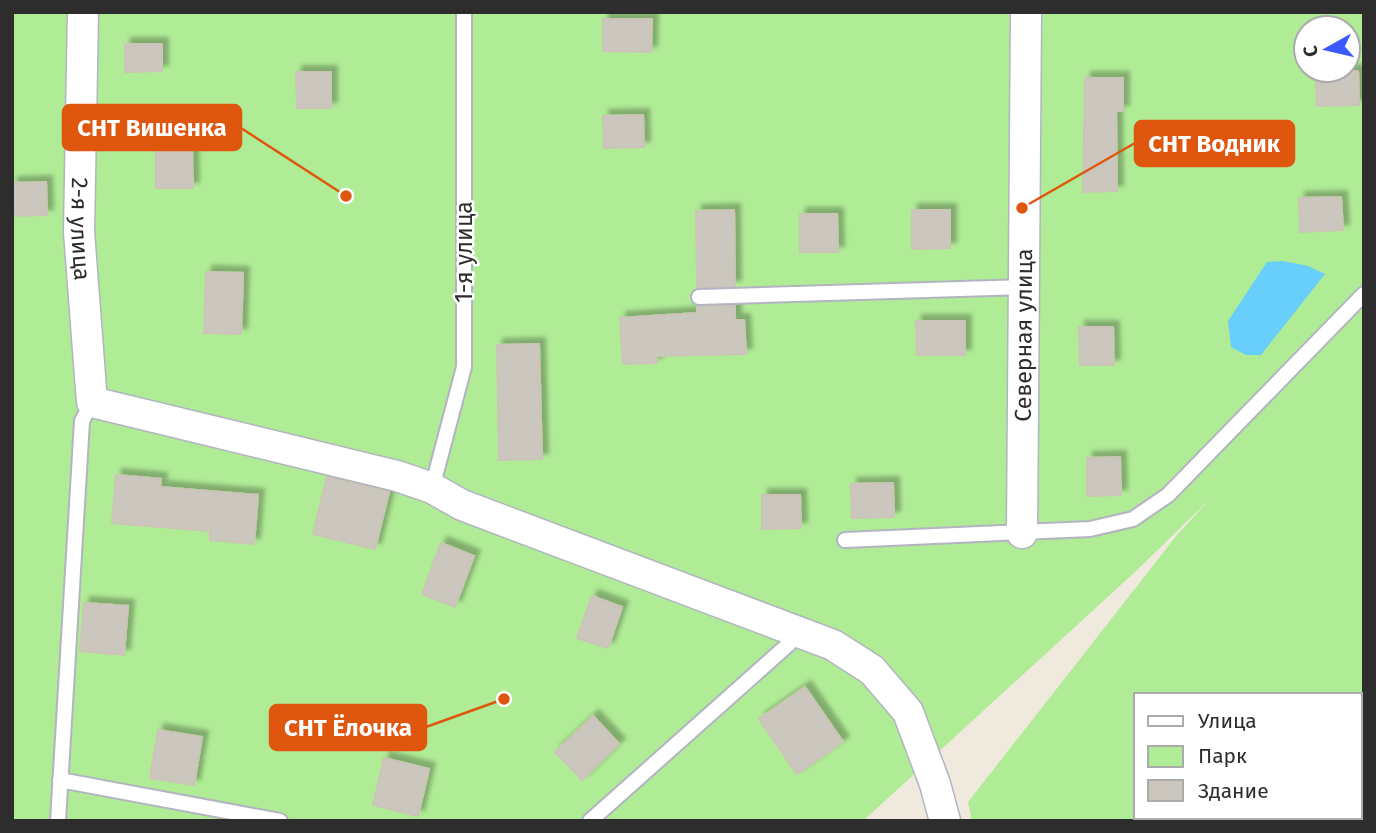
<svg xmlns="http://www.w3.org/2000/svg" width="1376" height="833" font-family="'Fira Sans',sans-serif">
<style>
.green{fill:#b0eb96;fill-rule:evenodd}
.water{fill:#68cefb}
.building{fill:#cbc6be;stroke:#ccc5b7;stroke-width:2;filter:url(#shadow)}
.lines{fill:none;stroke-linecap:round;stroke-linejoin:round}
.lane-casing{stroke:#b2b4c2;stroke-width:18}
.street-casing{stroke:#b2b4c2;stroke-width:33}
.lane{stroke:#fff;stroke-width:14}
.street{stroke:#fff;stroke-width:30}
.labels{text-anchor:middle;dominant-baseline:central;stroke-width:5;stroke-linejoin:round;paint-order:stroke}
.street-label{font-size:23px;fill:#2d2d2d;stroke:#fff}
.leader{fill:none;stroke:#df570e;stroke-width:2.5}
.callout-dot{fill:#df570e;stroke:#fff;stroke-width:2.5}
.callout{fill:#df570e;stroke:#df570e;stroke-width:2.5}
.callout-label{font-size:24px;text-anchor:middle;font-weight:bold;fill:#fff}
</style>
<defs>
<filter id="shadow"><feDropShadow dx="6" dy="-6" stdDeviation="2" flood-color="#0004"/></filter>
</defs>
<rect width="100%" height="100%" fill="#f0e9de"/>
<path class="green" d="M 12,12 L 1364,12 L 1364,821 L 972,821 L 968,802 L 1177,535 L 1210,499 L 1136,571 L 863,821 L 12,821 ZM 1306,28 L 1348,28 L 1348,70 L 1306,70 ZM 1136,695 L 1360,695 L 1360,817 L 1136,817 Z"/>
<path class="water" d="M 1283,261 L 1308,266 L 1325,274 L 1261,355 L 1246,355 L 1231,347 L 1228,321 L 1267,262 Z"/>
<g class="building">
<path d="M 603,19 L 652,19 L 651,52 L 603,51 Z"/>
<path d="M 125,44 L 162,44 L 162,71 L 125,72 Z"/>
<path d="M 1358,71 L 1359,105 L 1317,106 L 1316,72 Z"/>
<path d="M 296,72 L 331,72 L 331,108 L 297,108 Z"/>
<path d="M 1085,78 L 1123,78 L 1123,111 L 1116,111 L 1117,191 L 1083,192 Z"/>
<path d="M 643,115 L 644,147 L 604,148 L 603,116 Z"/>
<path d="M 156,148 L 192,148 L 193,188 L 156,188 Z"/>
<path d="M 46,182 L 47,215 L 12,216 L 12,183 Z"/>
<path d="M 1341,197 L 1343,230 L 1300,232 L 1299,198 Z"/>
<path d="M 734,210 L 735,286 L 697,288 L 696,211 Z"/>
<path d="M 912,210 L 950,210 L 950,248 L 912,249 Z"/>
<path d="M 800,214 L 837,214 L 838,252 L 800,252 Z"/>
<path d="M 206,272 L 243,273 L 241,334 L 204,333 Z"/>
<path d="M 697,306 L 735,306 L 735,320 L 744,320 L 746,354 L 656,356 L 657,363 L 623,364 L 620,318 L 697,313 Z"/>
<path d="M 916,321 L 965,321 L 965,355 L 917,355 Z"/>
<path d="M 1079,327 L 1113,327 L 1114,365 L 1080,365 Z"/>
<path d="M 539,344 L 542,459 L 499,460 L 497,345 Z"/>
<path d="M 1120,457 L 1121,495 L 1087,496 L 1087,458 Z"/>
<path d="M 116,475 L 161,479 L 160,487 L 258,495 L 254,544 L 210,540 L 210,531 L 112,523 Z"/>
<path d="M 327,477 L 389,492 L 375,549 L 313,534 Z"/>
<path d="M 893,483 L 894,517 L 852,518 L 851,484 Z"/>
<path d="M 762,495 L 800,495 L 801,528 L 762,529 Z"/>
<path d="M 441,543 L 474,556 L 455,607 L 422,594 Z"/>
<path d="M 592,596 L 622,607 L 608,648 L 577,638 Z"/>
<path d="M 84,603 L 128,606 L 124,655 L 80,651 Z"/>
<path d="M 805,687 L 843,742 L 797,774 L 759,719 Z"/>
<path d="M 593,716 L 619,744 L 582,780 L 555,752 Z"/>
<path d="M 158,730 L 202,737 L 194,785 L 150,778 Z"/>
<path d="M 384,758 L 429,769 L 418,816 L 373,805 Z"/>
</g>
<g class="lines">
<g class="lane-casing">
<g id="lane">
<path d="M 699,297 L 1025,287"/>
<path d="M 432,488 L 464,367 L 464,12"/>
<path d="M 845,540 L 1090,529 L 1133,519 L 1168,495 L 1364,294"/>
<path d="M 60,780 L 280,821"/>
<path d="M 58,821 L 82,421 L 92,402"/>
<path d="M 590,821 L 800,634"/>
</g>
</g>
<g class="street-casing">
<g id="street">
<path id="s1" d="M 83,12 L 79,232 L 92,402 L 397,476 L 432,488 L 462,505 L 833,645 L 872,670 L 908,712 L 935,784 L 945,821"/>
<path id="s2" d="M 1022,533 L 1026,12"/>
</g>
</g>
<use href="#lane" class="lane"/>
<use href="#street" class="street"/>
</g>
<g class="labels">
<g class="street-label">
<text stroke="none"><textPath href="#s1" startOffset="217">2-я улица</textPath></text>
<text transform="translate(464 252) rotate(-90)">1-я улица</text>
<text stroke="none"><textPath href="#s2" startOffset="198">Северная улица</textPath></text>
</g>
</g>
<path class="leader" d="M346 196L241 128M1022 208L1135 143M504 699L426 727"/>
<g class="callout-dot">
<circle cx="346" cy="196" r="7"/>
<circle cx="1022" cy="208" r="7"/>
<circle cx="504" cy="699" r="7"/>
</g>
<g class="callout">
<rect x="63" y="105" width="178" height="45" rx="7"/>
<rect x="1135" y="121" width="159" height="45" rx="7"/>
<rect x="270" y="705" width="156" height="45" rx="7"/>
</g>
<g class="callout-label">
<text x="152" y="136">СНТ Вишенка</text>
<text x="1214" y="152">СНТ Водник</text>
<text x="348" y="736">СНТ Ёлочка</text>
</g>
<rect width="1376" height="833" fill="none" stroke="#2d2d2d" stroke-width="28"/>
<rect x="1134" y="693" width="228" height="126" fill="#ffffff" stroke="#ababab" stroke-width="2"/>
<rect x="1148" y="716" width="35" height="10" fill="#ffffff" stroke="#ababab" stroke-width="2"/>
<text x="1198" y="728" font-size="21" fill="#2d2d2d">Улица</text>
<rect x="1148" y="746" width="35" height="21" fill="#b0eb96" stroke="#ababab" stroke-width="2"/>
<text x="1198" y="763" font-size="21" fill="#2d2d2d">Парк</text>
<rect x="1148" y="780" width="35" height="21" fill="#cbc6be" stroke="#ababab" stroke-width="2"/>
<text x="1198" y="798" font-size="21" fill="#2d2d2d">Здание</text>
<g transform="translate(1327 49) rotate(262)"><circle r="33" fill="#ffffff" stroke="#ababab" stroke-width="2"/>
<path d="M0-5L12 26L0 18L-12 26Z" fill="#3c59ff"/>
<text y="-10" font-size="19" font-weight="bold" text-anchor="middle" fill="#2d2d2d">С</text>
</g>
</svg>
